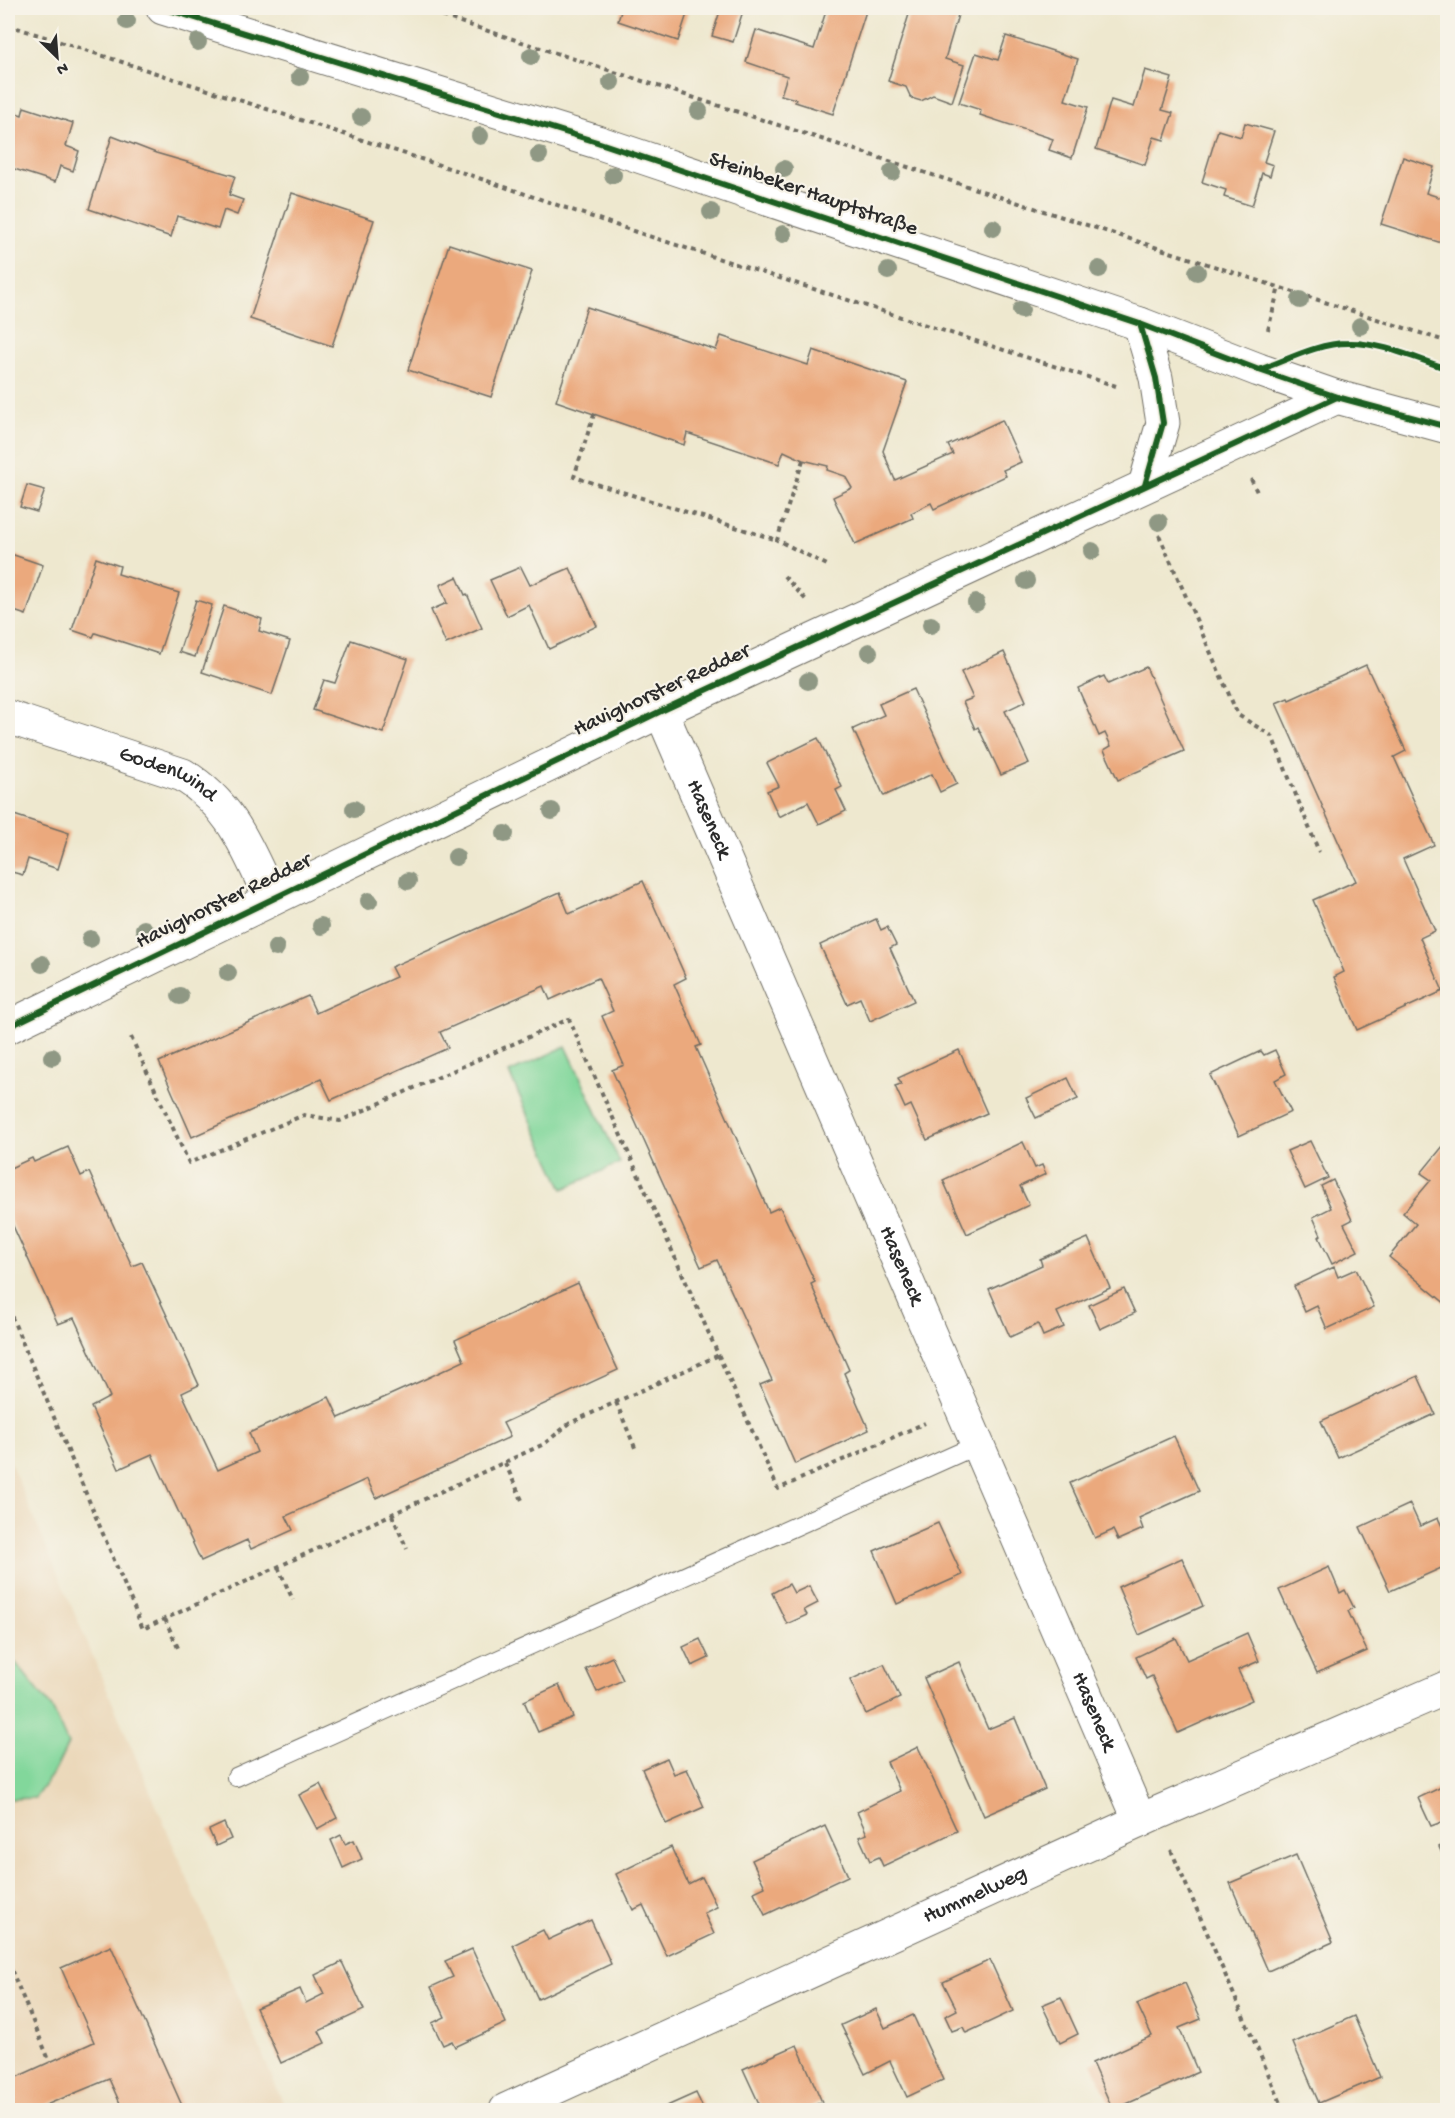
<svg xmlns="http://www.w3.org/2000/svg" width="1455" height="2118" font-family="'Gochi Hand',sans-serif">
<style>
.built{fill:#ebd8ba}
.green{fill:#82d79b;stroke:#568163;stroke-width:1.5}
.building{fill:#eba97d}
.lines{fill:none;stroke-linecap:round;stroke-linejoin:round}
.service-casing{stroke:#6f6d64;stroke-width:20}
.minor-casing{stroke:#6f6d64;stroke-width:35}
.tertiary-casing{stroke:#6f6d64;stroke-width:35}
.path{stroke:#6f6d64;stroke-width:4;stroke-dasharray:4.5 4.5;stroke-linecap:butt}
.service{stroke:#fff;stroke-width:18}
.minor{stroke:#fff;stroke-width:33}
.tertiary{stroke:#fff;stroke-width:33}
.cycleway-casing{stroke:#f7f3e8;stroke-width:10}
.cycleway{stroke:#1b5e20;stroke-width:6}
.tree{fill:#8f9884}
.labels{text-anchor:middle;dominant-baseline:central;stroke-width:4.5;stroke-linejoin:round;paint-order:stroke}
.street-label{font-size:22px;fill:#2b2b2b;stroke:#f7f3e8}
</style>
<rect width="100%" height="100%" fill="#f7f3e8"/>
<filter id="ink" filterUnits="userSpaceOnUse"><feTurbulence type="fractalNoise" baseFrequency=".0167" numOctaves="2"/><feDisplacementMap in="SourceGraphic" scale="12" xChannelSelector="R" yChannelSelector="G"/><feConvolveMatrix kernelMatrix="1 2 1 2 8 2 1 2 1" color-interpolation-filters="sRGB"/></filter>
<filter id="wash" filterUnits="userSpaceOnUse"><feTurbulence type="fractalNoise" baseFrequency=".008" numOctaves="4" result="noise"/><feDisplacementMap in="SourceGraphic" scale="24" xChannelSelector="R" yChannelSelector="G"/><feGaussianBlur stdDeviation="1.35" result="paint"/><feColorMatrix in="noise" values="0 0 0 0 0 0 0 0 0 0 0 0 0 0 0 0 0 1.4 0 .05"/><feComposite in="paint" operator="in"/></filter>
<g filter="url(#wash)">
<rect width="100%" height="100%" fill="#eee8cf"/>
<path class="built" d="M 8,1457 L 286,2110 L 8,2110 Z"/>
<g class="green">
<path d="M 566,1046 L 620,1163 L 563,1189 L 509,1073 Z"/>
<path d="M 8,1659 L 16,1663 L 52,1708 L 68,1744 L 56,1769 L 35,1798 L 8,1799 Z"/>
</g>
<g id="blocks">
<g class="building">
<path d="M 622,8 L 689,8 L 678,41 L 618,21 Z"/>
<path d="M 721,8 L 744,8 L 733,42 L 712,36 Z"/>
<path d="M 827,8 L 867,8 L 833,114 L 795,102 L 796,99 L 781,95 L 787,76 L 746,62 L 756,30 L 814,49 Z"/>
<path d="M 911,8 L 933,8 L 958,15 L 945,59 L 964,65 L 952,102 L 933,95 L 921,101 L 911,98 L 906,87 L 888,81 Z"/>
<path d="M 1006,36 L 1078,59 L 1065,100 L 1088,107 L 1072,158 L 1049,150 L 1053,139 L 980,115 L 981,110 L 959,103 L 976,53 L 998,60 Z"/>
<path d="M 1145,70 L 1172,78 L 1162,110 L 1173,113 L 1164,140 L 1154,137 L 1145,165 L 1096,149 L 1111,100 L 1134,107 Z"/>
<path d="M 24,107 L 73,123 L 66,146 L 79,151 L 73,171 L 60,166 L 55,182 L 8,167 L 8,110 L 22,115 Z"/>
<path d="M 1245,123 L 1274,131 L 1264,162 L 1273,165 L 1270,176 L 1262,173 L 1252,206 L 1224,197 L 1226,190 L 1202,182 L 1218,130 L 1241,137 Z"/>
<path d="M 112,136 L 156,153 L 235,176 L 229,195 L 243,200 L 237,215 L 224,210 L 218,229 L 177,216 L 171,237 L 89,209 Z"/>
<path d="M 1403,157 L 1434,167 L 1426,193 L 1448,200 L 1448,245 L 1381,224 Z"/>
<path d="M 292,193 L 374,220 L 332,346 L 250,319 Z"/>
<path d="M 449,244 L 532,271 L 491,397 L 408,370 Z"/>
<path d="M 587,307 L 716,350 L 721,336 L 808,365 L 813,350 L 907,382 L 883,451 L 895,480 L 953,454 L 948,445 L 1002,420 L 1021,462 L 1003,470 L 1006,476 L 934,509 L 931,503 L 911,513 L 913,518 L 855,544 L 833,497 L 852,488 L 845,476 L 827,470 L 828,466 L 803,460 L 784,451 L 779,464 L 687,433 L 684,445 L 556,401 Z"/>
<path d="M 27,485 L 45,490 L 37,512 L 20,507 Z"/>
<path d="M 8,553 L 43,565 L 26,615 L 8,609 Z"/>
<path d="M 96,558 L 120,566 L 118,574 L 179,593 L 159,654 L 95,633 L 93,637 L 72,630 Z"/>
<path d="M 521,567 L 530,585 L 570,568 L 597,626 L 549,649 L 529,605 L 507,616 L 490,580 Z"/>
<path d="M 457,577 L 465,595 L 467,594 L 482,628 L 446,644 L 431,610 L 447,603 L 440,585 Z"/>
<path d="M 196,600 L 212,605 L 195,657 L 179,652 Z"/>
<path d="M 224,606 L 262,619 L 259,631 L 290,641 L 272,695 L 202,672 Z"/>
<path d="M 351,640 L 408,659 L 383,733 L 313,710 L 324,680 L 335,683 Z"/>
<path d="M 1004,652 L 1026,701 L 1005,711 L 1029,763 L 1001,775 L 978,727 L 975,729 L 963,702 L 973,698 L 961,672 Z"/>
<path d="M 1366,665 L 1406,751 L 1394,757 L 1434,845 L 1403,859 L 1435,931 L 1420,938 L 1443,991 L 1357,1030 L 1334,977 L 1344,972 L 1313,900 L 1356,881 L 1276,703 L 1288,698 L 1289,700 Z"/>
<path d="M 1146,667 L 1184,751 L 1118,780 L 1104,750 L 1111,746 L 1105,733 L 1099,736 L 1078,688 L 1104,676 L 1108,684 Z"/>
<path d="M 913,689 L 957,784 L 940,792 L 932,774 L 884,796 L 853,729 L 884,715 L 879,704 Z"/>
<path d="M 818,738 L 842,787 L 836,790 L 846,811 L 819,824 L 808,802 L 779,817 L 767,791 L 779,786 L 767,763 Z"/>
<path d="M 8,813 L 69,833 L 58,869 L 28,859 L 23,875 L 8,871 Z"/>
<path d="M 643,881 L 686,978 L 674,984 L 701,1045 L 696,1047 L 769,1212 L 780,1207 L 815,1282 L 811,1284 L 849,1370 L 844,1373 L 869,1430 L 795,1464 L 760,1385 L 772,1380 L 717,1260 L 701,1267 L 612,1070 L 624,1065 L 602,1016 L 613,1011 L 598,978 L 550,1000 L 544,986 L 440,1032 L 448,1048 L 331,1100 L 321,1079 L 192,1137 L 159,1062 L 308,996 L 316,1013 L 396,977 L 391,967 L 560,892 L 569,914 Z"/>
<path d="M 876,919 L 881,930 L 887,927 L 896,945 L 890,948 L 914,1001 L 870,1021 L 860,998 L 847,1004 L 820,945 Z"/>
<path d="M 959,1050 L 987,1113 L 927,1140 L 911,1105 L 905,1108 L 895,1086 L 901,1084 L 898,1078 Z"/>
<path d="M 1275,1050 L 1286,1074 L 1275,1080 L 1291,1112 L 1239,1136 L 1210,1075 L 1261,1051 L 1264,1055 Z"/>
<path d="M 1068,1078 L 1078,1099 L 1036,1118 L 1026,1098 Z"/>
<path d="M 1448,1140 L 1448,1303 L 1446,1304 L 1389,1257 L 1416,1224 L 1403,1213 L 1431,1180 L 1421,1173 Z"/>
<path d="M 1310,1141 L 1328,1178 L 1305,1189 L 1287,1151 Z"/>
<path d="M 1023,1142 L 1035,1168 L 1042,1165 L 1046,1174 L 1020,1186 L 1029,1205 L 967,1234 L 943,1180 Z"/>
<path d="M 68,1147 L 81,1176 L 89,1172 L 132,1266 L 142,1262 L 199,1385 L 182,1393 L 218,1470 L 257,1452 L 249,1433 L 329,1397 L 339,1418 L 421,1381 L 464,1361 L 455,1340 L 578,1283 L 618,1370 L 503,1423 L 510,1437 L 376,1498 L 367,1479 L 286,1516 L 293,1530 L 251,1549 L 247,1540 L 201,1561 L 152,1454 L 119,1469 L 91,1407 L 110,1397 L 74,1318 L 58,1324 L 8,1215 L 8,1169 L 32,1158 L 34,1162 Z"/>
<path d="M 1333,1180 L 1352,1220 L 1344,1224 L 1358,1251 L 1332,1264 L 1319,1237 L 1321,1235 L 1313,1217 L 1331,1208 L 1321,1186 Z"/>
<path d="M 1088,1238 L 1110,1288 L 1057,1312 L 1064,1327 L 1043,1336 L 1038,1324 L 1010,1337 L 989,1289 L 1042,1265 L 1040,1259 Z"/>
<path d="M 1334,1267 L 1338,1277 L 1356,1269 L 1374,1307 L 1327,1329 L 1317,1306 L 1305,1312 L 1294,1286 Z"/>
<path d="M 1124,1289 L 1135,1313 L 1100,1329 L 1089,1305 Z"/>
<path d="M 1418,1376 L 1435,1414 L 1338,1458 L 1321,1421 Z"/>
<path d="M 1174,1436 L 1199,1491 L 1139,1518 L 1143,1529 L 1118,1540 L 1113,1530 L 1095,1538 L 1070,1483 Z"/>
<path d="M 1410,1504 L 1420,1526 L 1438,1518 L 1448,1539 L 1448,1565 L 1390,1591 L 1360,1527 Z"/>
<path d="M 938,1523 L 962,1575 L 897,1604 L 874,1551 Z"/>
<path d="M 1182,1558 L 1203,1606 L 1139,1635 L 1118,1587 Z"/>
<path d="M 1329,1567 L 1340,1593 L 1345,1590 L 1354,1608 L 1348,1611 L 1367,1651 L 1317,1673 L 1279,1590 Z"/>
<path d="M 789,1584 L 794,1593 L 809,1586 L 818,1603 L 804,1610 L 807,1615 L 787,1624 L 772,1593 Z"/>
<path d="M 1247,1633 L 1259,1661 L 1238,1670 L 1252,1700 L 1178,1733 L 1152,1676 L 1146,1679 L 1136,1657 L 1176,1638 L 1187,1660 Z"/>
<path d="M 700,1639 L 709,1658 L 692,1666 L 683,1647 Z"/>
<path d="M 612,1657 L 623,1680 L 597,1692 L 586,1669 Z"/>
<path d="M 959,1662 L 988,1729 L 1015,1718 L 1045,1789 L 984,1816 L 924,1678 Z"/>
<path d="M 884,1664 L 900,1698 L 866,1714 L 850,1680 Z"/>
<path d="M 559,1685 L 573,1717 L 538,1732 L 524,1701 Z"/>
<path d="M 918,1747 L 957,1831 L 883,1866 L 879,1857 L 870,1861 L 859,1837 L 867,1834 L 857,1812 L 900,1791 L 887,1762 Z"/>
<path d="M 667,1758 L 674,1774 L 687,1769 L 704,1807 L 666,1824 L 642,1769 Z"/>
<path d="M 320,1784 L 337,1818 L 317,1829 L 299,1795 Z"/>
<path d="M 1448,1784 L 1448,1835 L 1442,1822 L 1431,1826 L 1418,1798 Z"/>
<path d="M 224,1823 L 231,1839 L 216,1846 L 209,1830 Z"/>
<path d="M 825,1826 L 848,1876 L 765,1915 L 754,1892 L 765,1887 L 752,1860 Z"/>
<path d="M 341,1835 L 345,1844 L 354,1840 L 362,1859 L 343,1868 L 331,1840 Z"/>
<path d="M 1448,1843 L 1448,1867 L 1439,1847 Z"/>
<path d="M 671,1847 L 688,1884 L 702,1877 L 717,1907 L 704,1913 L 714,1934 L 667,1956 L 643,1905 L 633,1910 L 616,1874 Z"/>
<path d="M 1296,1855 L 1333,1942 L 1268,1971 L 1230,1883 Z"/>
<path d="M 591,1920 L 611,1964 L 538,1999 L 513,1945 L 543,1930 L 548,1940 Z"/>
<path d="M 111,1946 L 184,2110 L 123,2110 L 109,2079 L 34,2110 L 8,2110 L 8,2081 L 94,2042 L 61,1968 Z"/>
<path d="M 472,1949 L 506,2023 L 455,2047 L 452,2041 L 443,2045 L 432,2023 L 445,2017 L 431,1987 L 453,1977 L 445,1961 Z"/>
<path d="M 990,1960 L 1013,2011 L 966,2033 L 963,2027 L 952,2031 L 945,2016 L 957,2010 L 943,1982 Z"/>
<path d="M 342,1962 L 364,2010 L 319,2031 L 325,2043 L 281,2063 L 256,2008 L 300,1989 L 306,2003 L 324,1994 L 315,1975 Z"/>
<path d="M 1185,1983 L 1201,2019 L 1179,2028 L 1198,2072 L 1113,2110 L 1092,2063 L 1152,2036 L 1137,2004 Z"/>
<path d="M 1061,1997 L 1078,2034 L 1060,2043 L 1042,2005 Z"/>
<path d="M 876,2009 L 885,2028 L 913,2015 L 943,2080 L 907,2097 L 890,2061 L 865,2074 L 841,2025 Z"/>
<path d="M 1354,2016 L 1380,2077 L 1319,2103 L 1293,2043 Z"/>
<path d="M 797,2045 L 822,2102 L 804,2110 L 762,2110 L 743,2069 Z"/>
<path d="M 696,2093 L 704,2110 L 658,2110 Z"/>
</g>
</g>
</g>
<g filter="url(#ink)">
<use href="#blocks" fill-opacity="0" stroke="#6f6d64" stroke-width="1.5"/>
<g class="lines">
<g class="service-casing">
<path id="service" d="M 236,1777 L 977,1445"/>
</g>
<g class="minor-casing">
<g id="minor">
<path d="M 163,8 L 597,142 L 1140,324 L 1259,370 L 1337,397"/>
<path d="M 1140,324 L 1156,378 L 1163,423 L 1145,485"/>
<path id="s1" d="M 661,711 L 1140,1821"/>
<path id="s2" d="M 8,717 L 183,775 C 233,806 247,849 271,899"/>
<path id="s3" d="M 506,2110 L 1155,1814 L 1448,1687"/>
</g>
</g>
<g class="tertiary-casing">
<path id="tertiary" d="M 8,1027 L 661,711 L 1337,397 L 1448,427"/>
</g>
<g class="path">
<path d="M 417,8 L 1448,342"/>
<path d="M 8,25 L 467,174 L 636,232 L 1116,386"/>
<path d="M 1268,330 L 1279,287"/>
<path d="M 594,414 L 574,477 L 777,540"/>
<path d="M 803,460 L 777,540 L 829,566"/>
<path d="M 1251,479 L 1257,492"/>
<path d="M 1159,535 L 1238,715 L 1272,736 L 1319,852"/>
<path d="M 784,576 L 807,601"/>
<path d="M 131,1037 L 189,1163 L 304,1115 L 340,1121 L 569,1019 L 778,1489 L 925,1423"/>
<path d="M 8,1308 L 143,1629 L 544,1444 L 570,1423 L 719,1355"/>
<path d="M 616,1402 L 636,1450"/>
<path d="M 505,1463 L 522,1500"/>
<path d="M 392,1515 L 407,1549"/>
<path d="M 278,1567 L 293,1600"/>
<path d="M 165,1619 L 179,1650"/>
<path d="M 1171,1850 L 1284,2110"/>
<path d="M 8,1962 L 50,2062"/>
</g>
<use href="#service" class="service"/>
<use href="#minor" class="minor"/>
<use href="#tertiary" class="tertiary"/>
<g class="cycleway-casing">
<g id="cycleway">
<path d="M 163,8 L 597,142 L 1140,324 L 1259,370 L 1337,397 L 1448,427"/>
<path d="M 1140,324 L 1156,378 L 1163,423 L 1145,485"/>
<path d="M 1259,370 C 1287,360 1318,343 1348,343 C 1380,342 1417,359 1448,369"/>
<path d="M 8,1027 L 661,711 L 1337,397"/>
</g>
</g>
<use href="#cycleway" class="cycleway"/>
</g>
<g class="tree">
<circle cx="127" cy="21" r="9"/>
<circle cx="198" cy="42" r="9"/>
<circle cx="531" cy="56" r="9"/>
<circle cx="300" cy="77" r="9"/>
<circle cx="611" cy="82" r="9"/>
<circle cx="699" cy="111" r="9"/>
<circle cx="361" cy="117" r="9"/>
<circle cx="480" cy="136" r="9"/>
<circle cx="539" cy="155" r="9"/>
<circle cx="784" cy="169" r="9"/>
<circle cx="892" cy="172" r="9"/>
<circle cx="613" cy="175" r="9"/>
<circle cx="711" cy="212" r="9"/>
<circle cx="993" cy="228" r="9"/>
<circle cx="783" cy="234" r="9"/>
<circle cx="1099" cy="269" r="9"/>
<circle cx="888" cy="271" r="9"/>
<circle cx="1197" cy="272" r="9"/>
<circle cx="1300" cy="300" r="9"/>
<circle cx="1021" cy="310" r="9"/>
<circle cx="1360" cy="326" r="9"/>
<circle cx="1159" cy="522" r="9"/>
<circle cx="1092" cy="551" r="9"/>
<circle cx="1026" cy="581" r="9"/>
<circle cx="976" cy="603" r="9"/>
<circle cx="931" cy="625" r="9"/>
<circle cx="869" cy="652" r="9"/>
<circle cx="808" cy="681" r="9"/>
<circle cx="354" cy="809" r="9"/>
<circle cx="552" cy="811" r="9"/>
<circle cx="505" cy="834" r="9"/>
<circle cx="456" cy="857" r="9"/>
<circle cx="408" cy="881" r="9"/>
<circle cx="369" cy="901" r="9"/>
<circle cx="321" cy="926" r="9"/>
<circle cx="144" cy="929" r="9"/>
<circle cx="90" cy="939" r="9"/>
<circle cx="276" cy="948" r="9"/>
<circle cx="42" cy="964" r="9"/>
<circle cx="228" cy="973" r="9"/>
<circle cx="180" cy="996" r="9"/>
<circle cx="52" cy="1057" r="9"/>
</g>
</g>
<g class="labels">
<g class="street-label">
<text transform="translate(813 195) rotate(19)">Steinbeker Hauptstraße</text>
<text transform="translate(662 691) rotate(-25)">Havighorster Redder</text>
<text stroke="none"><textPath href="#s2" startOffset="170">Godenwind</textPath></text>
<text stroke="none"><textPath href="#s1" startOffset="118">Haseneck</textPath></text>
<text transform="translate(224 902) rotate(-26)">Havighorster Redder</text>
<text stroke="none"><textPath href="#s1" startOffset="604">Haseneck</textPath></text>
<text stroke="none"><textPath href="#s1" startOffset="1090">Haseneck</textPath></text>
<text stroke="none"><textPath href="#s3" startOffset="516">Hummelweg</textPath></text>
</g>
</g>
<rect width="1455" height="2118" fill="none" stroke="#f7f3e8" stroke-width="30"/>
<g transform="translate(57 57) rotate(155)" stroke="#f7f3e8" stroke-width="4.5" paint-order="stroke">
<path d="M0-4.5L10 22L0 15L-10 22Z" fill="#2b2b2b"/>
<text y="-9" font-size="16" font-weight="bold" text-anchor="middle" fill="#2b2b2b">N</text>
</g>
</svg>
